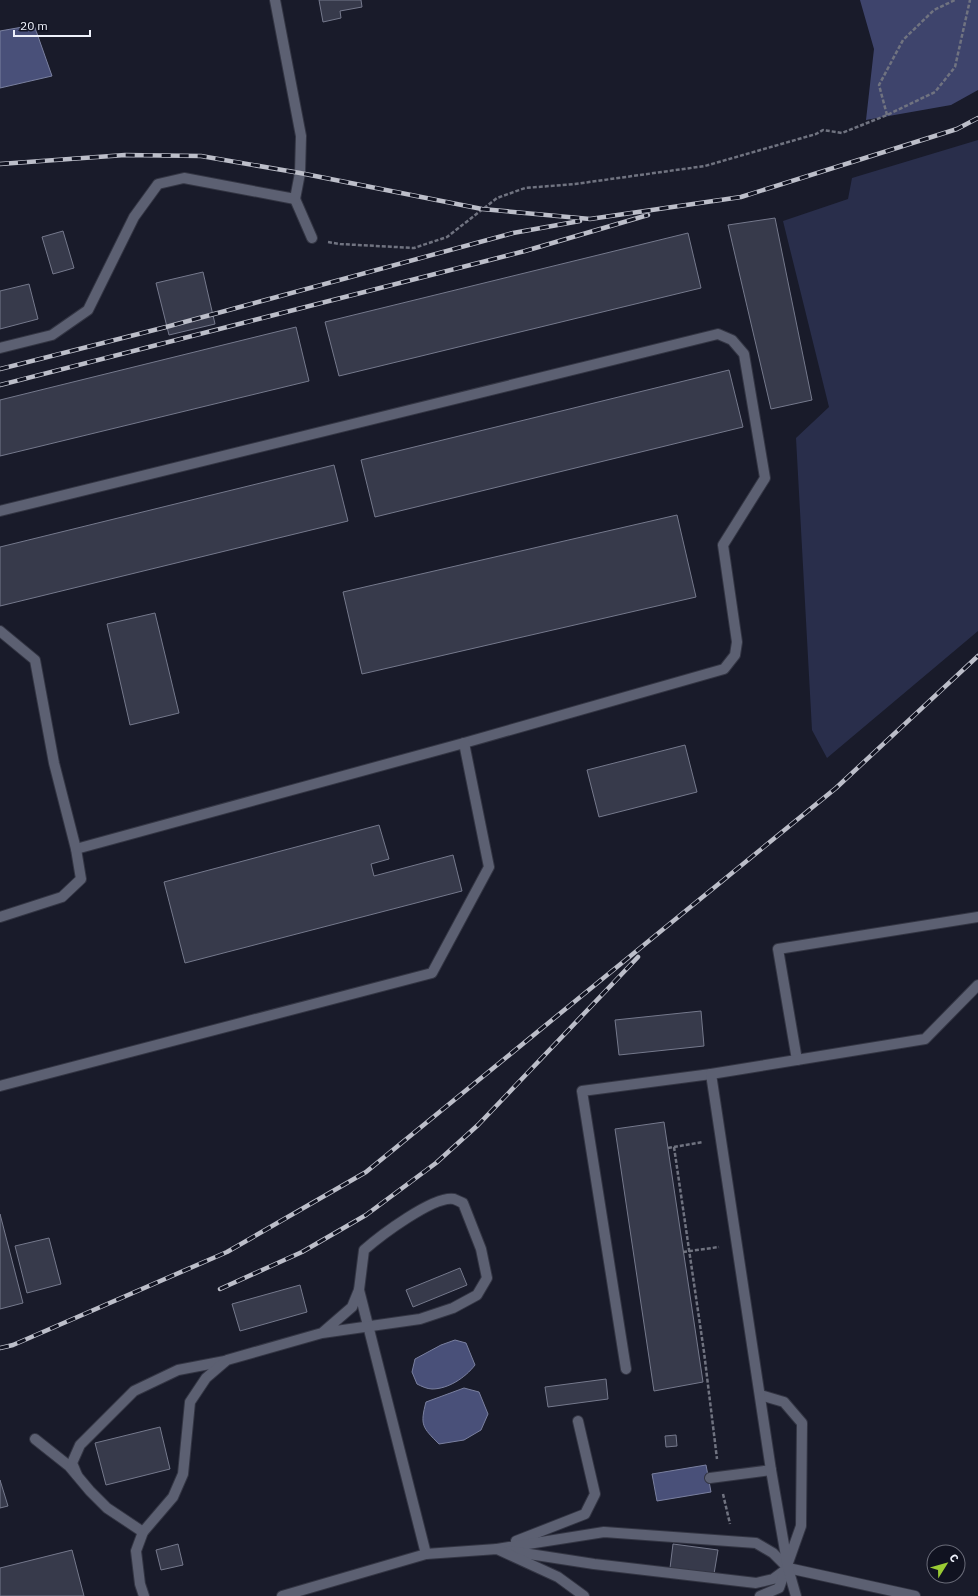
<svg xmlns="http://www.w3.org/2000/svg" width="978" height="1596" font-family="'IBM Plex Sans',sans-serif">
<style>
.green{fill:#292e4b}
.forest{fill:#3e446c}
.water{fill:#495079;stroke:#7a80a0}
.building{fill:#373a4b;stroke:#75798c}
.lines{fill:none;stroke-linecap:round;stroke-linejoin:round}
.minor-casing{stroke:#333543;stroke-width:12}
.path{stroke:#707380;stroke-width:2.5;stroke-dasharray:4 2;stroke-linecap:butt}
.minor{stroke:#5c6072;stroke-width:10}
.rail-casing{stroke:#bcbec9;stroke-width:4.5}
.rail{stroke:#101220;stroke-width:3;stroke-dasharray:9;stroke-linecap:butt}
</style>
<rect width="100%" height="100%" fill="#191b2a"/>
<path class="green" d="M 978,140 L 978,631 L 827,758 L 812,730 L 796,438 L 829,407 L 783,221 L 848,199 L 852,178 Z"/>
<path class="forest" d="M 860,0 L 978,0 L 978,90 L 951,105 L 866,120 L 874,49 Z"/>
<g class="water">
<path d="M 34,25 L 52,76 L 0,88 L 0,31 Z"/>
<path d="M 455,1340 L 466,1343 L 475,1365 C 465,1378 448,1389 432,1389 C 427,1389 421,1386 417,1384 L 412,1372 L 415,1359 L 441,1345 Z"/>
<path d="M 464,1388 L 479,1392 L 488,1414 L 481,1430 L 464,1440 L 439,1444 C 422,1427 420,1425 426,1402 Z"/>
<path d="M 706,1465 L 711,1492 L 657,1501 L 652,1474 Z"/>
</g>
<g class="building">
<path d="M 319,0 L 361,0 L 362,7 L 340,11 L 341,18 L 323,22 Z"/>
<path d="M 775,218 L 812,400 L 771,409 L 728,225 Z"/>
<path d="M 63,231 L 74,268 L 53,274 L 42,237 Z"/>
<path d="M 688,233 L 701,288 L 339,376 L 325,322 Z"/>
<path d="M 203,272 L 215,324 L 169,335 L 156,283 Z"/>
<path d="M 29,284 L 38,319 L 0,329 L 0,291 Z"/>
<path d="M 296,327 L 309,381 L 0,456 L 0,400 Z"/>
<path d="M 729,370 L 743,427 L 375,517 L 361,460 Z"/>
<path d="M 334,465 L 348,521 L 0,606 L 0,547 Z"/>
<path d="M 677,515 L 696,597 L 362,674 L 343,592 Z"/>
<path d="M 155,613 L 179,713 L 130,725 L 107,624 Z"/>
<path d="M 685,745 L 697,792 L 599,817 L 587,770 Z"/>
<path d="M 379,825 L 389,859 L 371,864 L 374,876 L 453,855 L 462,891 L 185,963 L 164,882 Z"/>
<path d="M 701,1011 L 704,1046 L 619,1055 L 615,1020 Z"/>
<path d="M 664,1122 L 703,1382 L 654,1391 L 615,1129 Z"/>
<path d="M 0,1214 L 23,1303 L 0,1309 Z"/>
<path d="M 49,1238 L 61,1284 L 27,1293 L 15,1246 Z"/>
<path d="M 460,1268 L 467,1285 L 413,1307 L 406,1290 Z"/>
<path d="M 300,1285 L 307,1312 L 240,1331 L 232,1304 Z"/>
<path d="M 606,1379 L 608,1399 L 548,1407 L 545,1387 Z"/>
<path d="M 160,1427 L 170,1469 L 106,1485 L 95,1443 Z"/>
<path d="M 676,1435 L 677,1446 L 666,1447 L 665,1436 Z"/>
<path d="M 0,1480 L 8,1506 L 0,1508 Z"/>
<path d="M 178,1544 L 183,1565 L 161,1570 L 156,1550 Z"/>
<path d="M 673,1544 L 718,1550 L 714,1574 L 670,1568 Z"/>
<path d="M 72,1550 L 84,1596 L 0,1596 L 0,1568 Z"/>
</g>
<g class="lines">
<g class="minor-casing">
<g id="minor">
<path d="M 295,199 L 312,238"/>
<path d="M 0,348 L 52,335 L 88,310 L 134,217 L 158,184 L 184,178 L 295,199 L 300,173 L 301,136 L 275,0"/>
<path d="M 0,511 L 718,334 L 732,340 L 744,354 L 765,478 L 723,545 L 737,642 L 735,655 L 724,669 L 464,743 L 76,849"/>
<path d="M 0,631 L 35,660 L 54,763 L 76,849 L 81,879 L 62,897 L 0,917"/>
<path d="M 797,1060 L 778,949 L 978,917"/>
<path d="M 0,1086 L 432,973 L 489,867 L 464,743"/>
<path d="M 359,1290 L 426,1554"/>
<path d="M 626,1369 L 582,1091 L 711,1074"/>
<path d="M 35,1439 L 69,1466 L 90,1491 L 107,1508 L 143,1532"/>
<path d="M 77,1475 L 72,1463 L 80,1445 L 134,1391 L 178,1370 L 225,1361"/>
<path d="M 710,1478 L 771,1470"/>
<path d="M 516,1541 L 585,1514 L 595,1494 L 578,1421"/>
<path d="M 497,1549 L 604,1532 L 756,1543 L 773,1553 L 788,1568 L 915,1596"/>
<path d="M 510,1551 L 594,1564 L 756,1583 L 773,1579 L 788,1568"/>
<path d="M 144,1596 L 140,1584 L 136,1551 L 143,1532 L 173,1497 L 183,1474 L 190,1402 L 206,1378 L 227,1360 L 322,1333 L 420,1319 L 453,1308 L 477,1295 L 487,1278 L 481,1249 L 463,1203 C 460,1202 457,1200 454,1199 C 434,1195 380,1236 364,1250 L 359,1290 L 352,1307 L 322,1333"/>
<path d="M 282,1596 L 426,1554 L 497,1549 L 558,1577 L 584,1596"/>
<path d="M 760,1596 L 779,1588 L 801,1526 L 802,1423 L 784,1402 L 760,1395"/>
<path d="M 796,1596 L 788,1568 L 771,1470 L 711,1074 L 925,1039 L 978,985"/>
</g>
</g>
<g class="path">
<path d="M 887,115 L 879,85 L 903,40 L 934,10 L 955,0"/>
<path d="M 328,242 L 340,244 L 414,248 L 447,237 L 497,198 L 525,188 L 575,184 L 705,166 L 816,134 L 823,130 L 842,133 L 887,115 L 935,92 L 955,67 L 970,0"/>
<path d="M 674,1147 L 704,1352 L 717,1459"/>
<path d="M 668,1148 L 703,1142"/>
<path d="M 683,1252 L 719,1247"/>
<path d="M 723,1494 L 730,1524"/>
</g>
<use href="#minor" class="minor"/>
<g class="rail-casing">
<g id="rail">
<path d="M 0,164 L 125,155 L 201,156 L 300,173 L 482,209 L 590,219 L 741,197 L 957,129 L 978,118"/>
<path d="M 0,369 L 166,327 L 513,233 L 580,221"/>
<path d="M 0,385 L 525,251 L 648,215"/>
<path d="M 220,1289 L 302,1252 L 366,1215 L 436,1163 L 478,1125 L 638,957"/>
<path d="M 0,1348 L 13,1345 L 227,1252 L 366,1172 L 836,788 L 978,656"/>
</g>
</g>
<use href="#rail" class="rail"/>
</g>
<g transform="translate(946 1564) rotate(53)"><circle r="19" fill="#101220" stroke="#696b78"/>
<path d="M0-3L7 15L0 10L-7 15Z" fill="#9acb34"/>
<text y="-6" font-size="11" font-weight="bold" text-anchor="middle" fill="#eef1fb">С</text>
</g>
<path d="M14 30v6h76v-6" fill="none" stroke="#eef1fb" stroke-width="2"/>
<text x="20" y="30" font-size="12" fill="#eef1fb" stroke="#101220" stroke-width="3" paint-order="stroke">20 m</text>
</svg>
